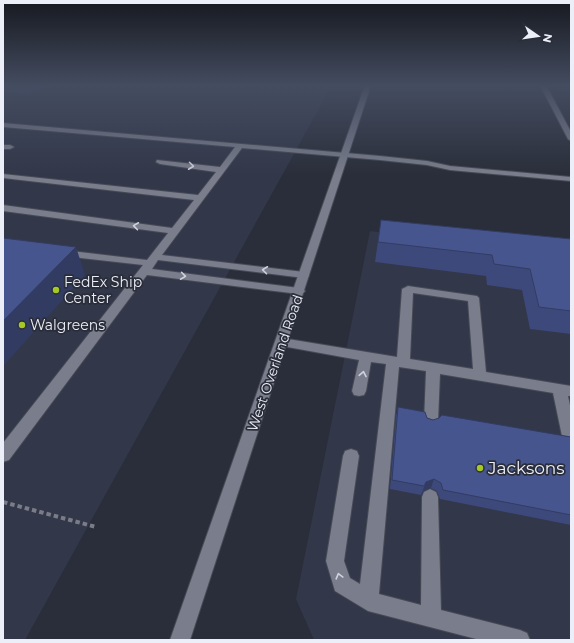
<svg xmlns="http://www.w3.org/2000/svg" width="574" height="643" font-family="Montserrat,sans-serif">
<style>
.built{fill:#323749}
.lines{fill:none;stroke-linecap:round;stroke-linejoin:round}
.lane-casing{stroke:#474a55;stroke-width:2}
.secondary-casing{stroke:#474a55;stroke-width:2}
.path{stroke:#7a7d88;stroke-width:4;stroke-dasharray:4.5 3;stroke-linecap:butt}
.lane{fill:#797d8c;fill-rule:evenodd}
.secondary{fill:#797d8c;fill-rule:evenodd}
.wall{fill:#3d497a}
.shaded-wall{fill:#323c63}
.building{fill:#47558e;stroke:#323c63}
.oneway{stroke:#d0d2dd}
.poi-dot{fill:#a4c825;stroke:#2a2e3a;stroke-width:1.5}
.labels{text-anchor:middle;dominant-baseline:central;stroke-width:3.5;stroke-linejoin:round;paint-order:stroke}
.poi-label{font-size:14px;fill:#edeff8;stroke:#2a2e3a;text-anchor:start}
.street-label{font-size:14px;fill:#edeff8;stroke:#2a2e3a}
.near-poi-label{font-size:17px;fill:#edeff8;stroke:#2a2e3a;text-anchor:start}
</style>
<rect width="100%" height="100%" fill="#2a2e3a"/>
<g class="built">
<path d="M 3,85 L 332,85 L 25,640 L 3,640 Z"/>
<path d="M 370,231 L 571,254 L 571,640 L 314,640 L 296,599 Z"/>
</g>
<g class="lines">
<g class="lane-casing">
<g id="lane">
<path d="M 540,85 L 546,85 L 571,132 L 571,141 L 568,139 Z"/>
<path d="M 3,123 L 380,156 L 427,161 L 450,166 L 571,177 L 571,181 L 450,170 L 427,165 L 380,160 L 242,148 L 162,255 L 304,272 L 308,273 L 309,275 L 308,277 L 304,278 L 158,260 L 152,269 L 299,288 L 303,289 L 305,291 L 303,293 L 299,294 L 147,275 L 9,460 L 3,462 L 3,443 L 143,265 L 63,256 L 58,253 L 59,251 L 63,250 L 147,260 L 168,233 L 3,211 L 3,205 L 172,228 L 194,200 L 3,178 L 3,174 L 198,195 L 216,172 L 160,164 L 156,162 L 157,160 L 220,167 L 235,147 L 3,127 Z"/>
<path d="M 3,145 L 10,145 L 14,147 L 10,149 L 3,149 Z"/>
<path d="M 408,286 L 477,296 L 479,298 L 486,372 L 571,386 L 571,396 L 568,396 L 571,410 L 571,447 L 566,446 L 563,441 L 553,393 L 440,374 L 438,422 L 436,426 L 431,428 L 426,426 L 424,422 L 426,371 L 399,367 L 379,594 L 421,605 L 422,497 L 424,492 L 430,489 L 436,492 L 438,497 L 441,610 L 520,630 L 527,633 L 530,640 L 480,640 L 368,611 L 335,591 L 326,561 L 343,456 L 345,451 L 351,449 L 357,451 L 359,456 L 344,561 L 350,578 L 360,584 L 386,364 L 371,362 L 366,391 L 364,395 L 359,396 L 354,395 L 352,391 L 359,360 L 282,346 L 278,345 L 276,342 L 278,339 L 282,338 L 397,357 L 402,289 ZM 413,293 L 468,301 L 473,369 L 410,359 Z"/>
</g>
</g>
<g class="secondary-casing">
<path id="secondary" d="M 365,85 L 371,85 L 190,640 L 170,640 Z"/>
</g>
<path class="path" d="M 3,502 L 96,527"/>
<use href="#lane" class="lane"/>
<use href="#secondary" class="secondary"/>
</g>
<g class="wall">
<path d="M 3,85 L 49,85 L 31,94 L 3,92 Z"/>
<path d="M 381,220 L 571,239 L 571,334 L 530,329 L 522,290 L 487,285 L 486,276 L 375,262 Z"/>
<path d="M 398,407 L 433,420 L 571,437 L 571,525 L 440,499 L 437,491 L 431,488 L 423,491 L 421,495 L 390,489 L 396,416 Z"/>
</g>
<g class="shaded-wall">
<path d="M 28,85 L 49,85 L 31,94 Z"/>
<path d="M 76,247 L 85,275 L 3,366 L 3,321 Z"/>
<path d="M 434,479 L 431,488 L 423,491 L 421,495 L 426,482 Z"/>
</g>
<g class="building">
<path d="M 381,220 L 571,239 L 571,311 L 539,307 L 530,269 L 494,264 L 492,255 L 378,242 Z"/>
<path d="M 3,238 L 76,247 L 3,321 Z"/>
<path d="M 398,407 L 425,412 L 427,418 L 433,420 L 439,418 L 442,415 L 571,437 L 571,515 L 443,490 L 441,483 L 434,479 L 426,482 L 424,486 L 392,480 Z"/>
</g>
<defs><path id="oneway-chevron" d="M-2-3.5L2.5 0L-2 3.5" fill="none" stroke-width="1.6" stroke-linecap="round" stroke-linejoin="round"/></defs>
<g class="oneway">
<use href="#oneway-chevron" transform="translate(191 166) rotate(7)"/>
<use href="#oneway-chevron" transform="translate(136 226) rotate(-172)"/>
<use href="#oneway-chevron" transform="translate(265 270) rotate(-173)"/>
<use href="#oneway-chevron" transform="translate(183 276) rotate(8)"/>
<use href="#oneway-chevron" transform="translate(363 374) rotate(-79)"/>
<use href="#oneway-chevron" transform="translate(339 576) rotate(-105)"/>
</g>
<linearGradient id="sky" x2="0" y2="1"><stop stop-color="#171920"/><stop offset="0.49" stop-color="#444c60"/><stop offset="1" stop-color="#444c60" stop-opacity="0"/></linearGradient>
<rect width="574" height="175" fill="url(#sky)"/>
<g class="poi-dot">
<circle cx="56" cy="290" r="4"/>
<circle cx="22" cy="325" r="4"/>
<circle cx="480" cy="468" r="4"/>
</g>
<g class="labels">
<g class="poi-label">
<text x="64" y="282">FedEx Ship<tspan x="64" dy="16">Center</tspan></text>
<text x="30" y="325">Walgreens</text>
</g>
<g class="street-label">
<text transform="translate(275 363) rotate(-71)">West Overland Road</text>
</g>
<g class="near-poi-label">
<text x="488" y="468">Jacksons</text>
</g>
</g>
<rect width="574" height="643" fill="none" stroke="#edeff8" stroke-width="8"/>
<g transform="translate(538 36) rotate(103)" stroke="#2a2e3a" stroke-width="3" paint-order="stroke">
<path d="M0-3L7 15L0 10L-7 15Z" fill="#edeff8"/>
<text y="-6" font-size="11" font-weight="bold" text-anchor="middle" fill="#edeff8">N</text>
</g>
</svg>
